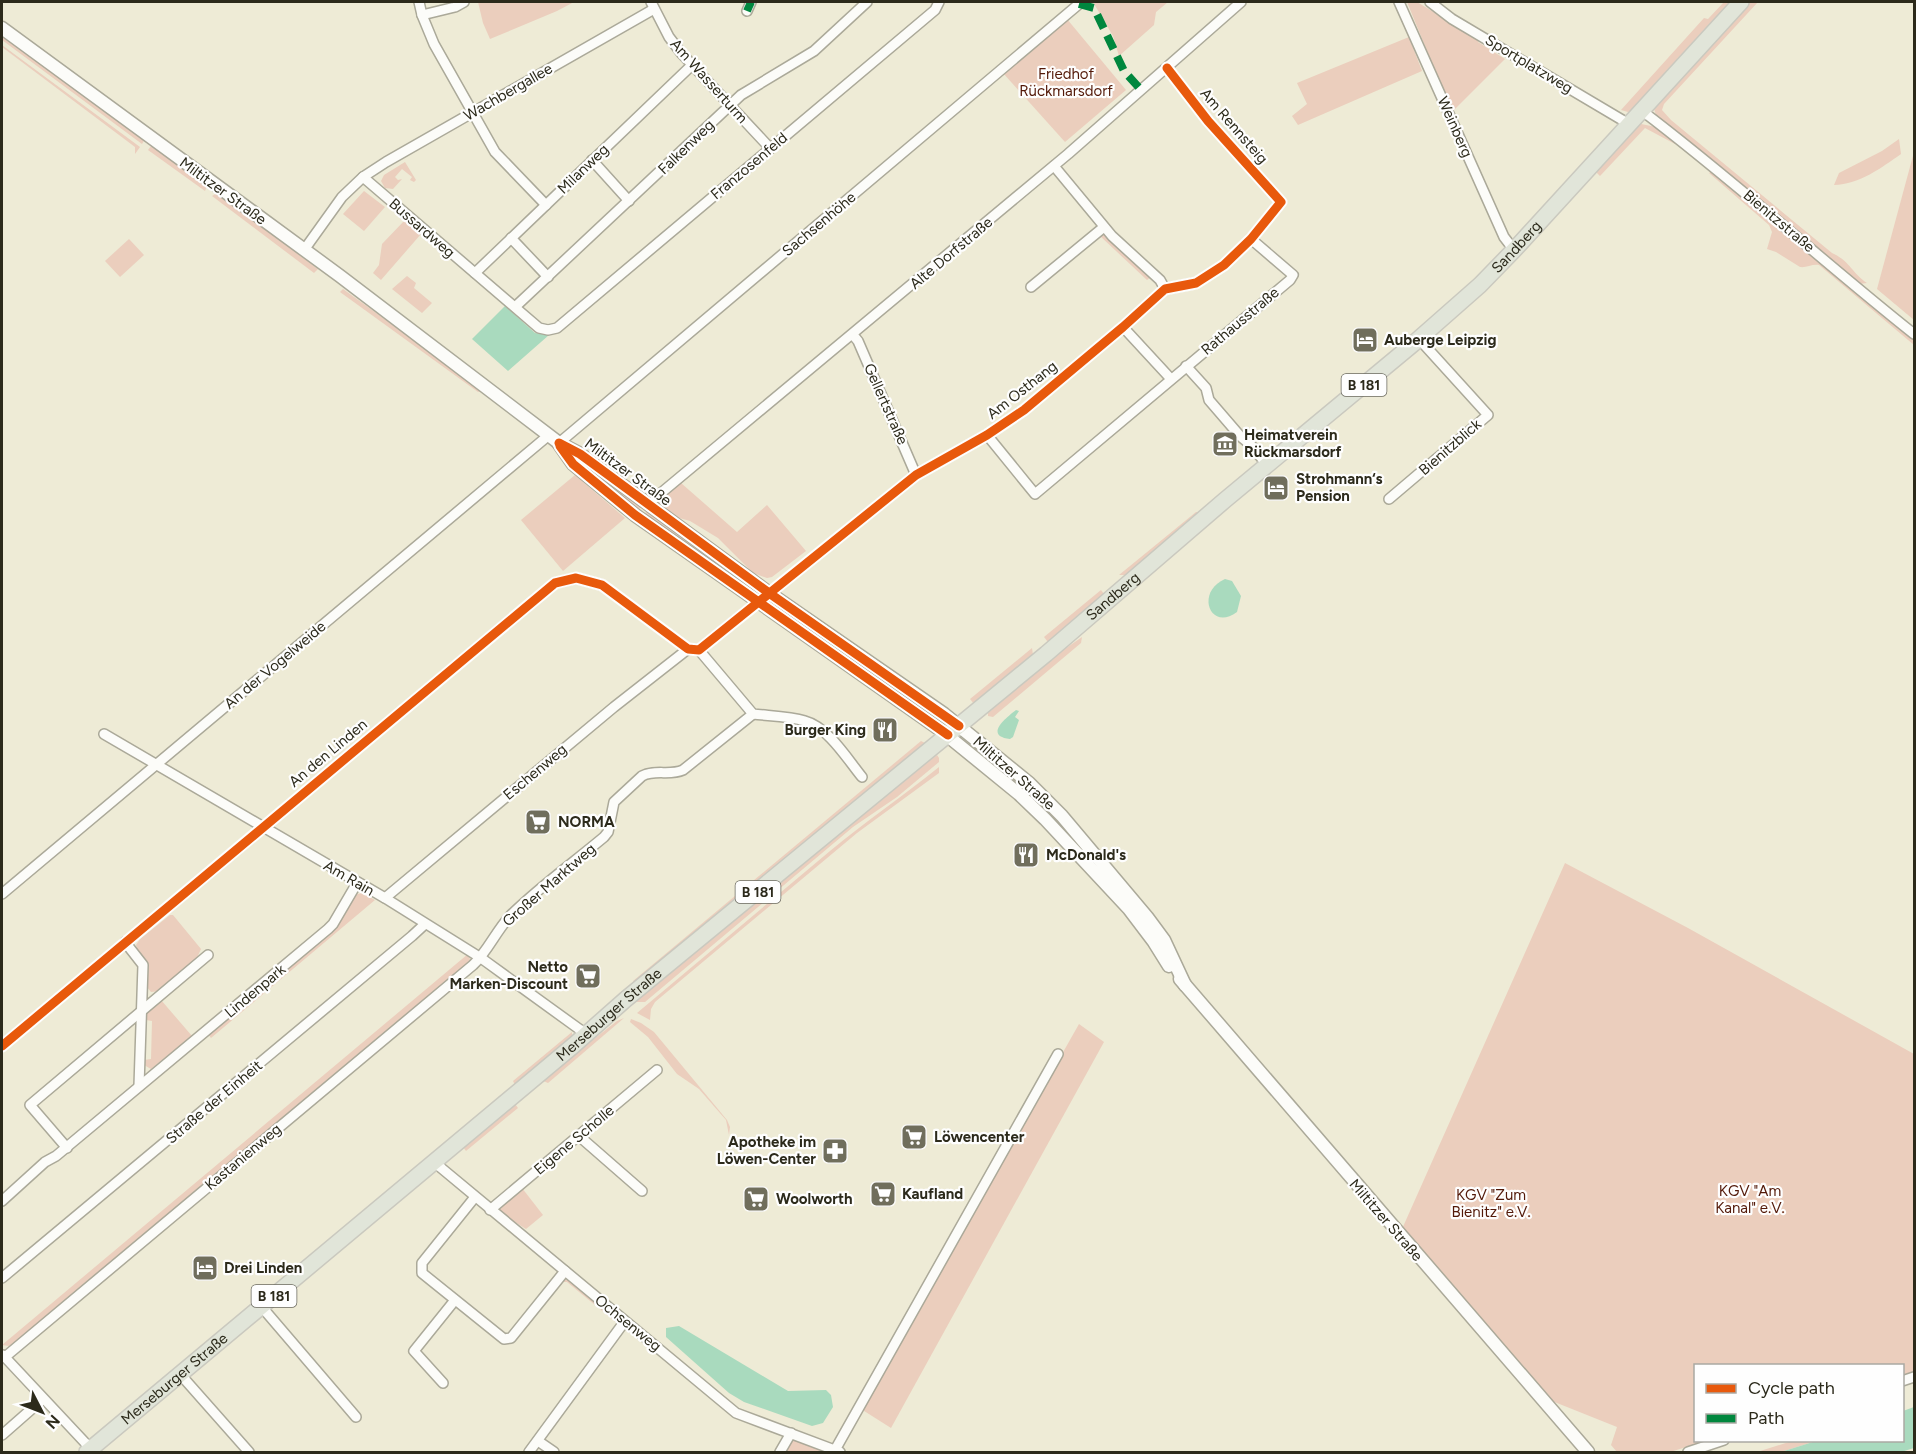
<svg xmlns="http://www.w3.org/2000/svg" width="1916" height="1454" font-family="Figtree,sans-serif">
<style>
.green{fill:#ebcebd}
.water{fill:#a9dabe}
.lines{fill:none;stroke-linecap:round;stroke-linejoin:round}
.minor-casing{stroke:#aba999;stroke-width:12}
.tertiary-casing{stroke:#aba999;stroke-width:15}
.primary-casing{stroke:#cac9bf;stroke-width:18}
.minor{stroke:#fcfcf9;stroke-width:9}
.tertiary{stroke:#fcfcf9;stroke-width:12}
.primary{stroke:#e1e5d9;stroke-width:15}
.quiet{stroke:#00873e;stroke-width:8;stroke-dasharray:15 8;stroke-linecap:butt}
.cycleway-casing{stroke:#fefefe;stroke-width:13}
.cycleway{stroke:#e8590c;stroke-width:9}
.labels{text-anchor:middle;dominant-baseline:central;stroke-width:4.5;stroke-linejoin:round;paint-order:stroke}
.shield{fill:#fefefe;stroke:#6b6a5f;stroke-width:1.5}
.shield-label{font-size:14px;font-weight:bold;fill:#2c2a1b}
.street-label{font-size:15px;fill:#2c2a1b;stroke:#fefefe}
.park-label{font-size:15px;fill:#531908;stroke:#fefefe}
.poi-label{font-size:15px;font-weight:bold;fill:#2c2a1b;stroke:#fefefe;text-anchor:start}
</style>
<rect width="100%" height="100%" fill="#eeebd6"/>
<g class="green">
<path d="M 478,2 L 574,2 L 557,11 L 490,39 L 483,23 Z"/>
<path d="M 1093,2 L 1168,2 L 1156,12 L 1154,25 L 1119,56 L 1113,36 Z"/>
<path d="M 1407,2 L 1417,2 L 1478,39 L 1478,42 L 1505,59 L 1452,112 Z"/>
<path d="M 1724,2 L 1735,2 L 1637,109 L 1628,112 L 1621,110 L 1704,18 L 1708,19 Z"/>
<path d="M 1750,2 L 1758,2 L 1664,104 L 1662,110 L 1671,120 L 1832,253 C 1850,261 1852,273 1867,283 L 1859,284 L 1849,276 L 1657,118 L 1654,109 L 1655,104 Z"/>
<path d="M 1067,19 L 1126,90 L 1065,142 L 1003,73 Z"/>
<path d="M 2,33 L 145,139 L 142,144 L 2,40 Z"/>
<path d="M 1409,37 L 1422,71 L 1298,125 L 1292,116 L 1307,104 L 1297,83 Z"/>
<path d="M 2,45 L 140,147 L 135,154 L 135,147 L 2,47 Z"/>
<path d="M 1641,124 L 1656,127 L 1673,138 L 1675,144 L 1645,128 L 1600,176 L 1595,171 Z"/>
<path d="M 1899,139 L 1901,154 C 1881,168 1860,184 1834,185 L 1839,173 L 1882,151 Z"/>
<path d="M 151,146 L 155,147 L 207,186 L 205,191 L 148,150 Z"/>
<path d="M 1914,152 L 1914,320 L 1877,289 Z"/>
<path d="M 405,162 L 416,180 L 414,182 L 410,180 L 412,177 L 402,169 L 395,177 L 398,180 L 402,179 L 393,189 L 385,188 L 381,181 L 384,175 Z"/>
<path d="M 1713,171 L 1914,338 L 1914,345 L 1819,265 C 1812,264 1806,268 1800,267 L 1776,252 L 1767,249 L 1772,232 L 1769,225 L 1709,173 Z"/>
<path d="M 364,191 L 385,207 L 364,231 L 343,214 Z"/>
<path d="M 217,193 L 318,269 L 314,273 L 212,196 Z"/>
<path d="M 405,220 L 421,234 L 381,280 L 373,273 L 379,265 L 382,244 Z"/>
<path d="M 1103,234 L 1151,277 L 1147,280 L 1099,235 Z"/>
<path d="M 129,239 L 144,255 L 120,277 L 105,261 Z"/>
<path d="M 407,276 L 416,283 L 414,288 L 432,303 L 422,313 L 392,289 Z"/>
<path d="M 343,289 L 483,390 L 478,392 L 340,292 Z"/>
<path d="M 577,454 L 642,507 L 637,510 L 572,460 Z"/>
<path d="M 575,475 L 625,518 L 563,571 L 521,520 Z"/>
<path d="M 681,483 L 737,532 L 767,505 L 806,551 L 772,577 L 767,578 L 753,573 L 718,538 L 690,521 L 676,517 L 657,502 Z"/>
<path d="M 648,511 L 736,574 L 734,576 C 704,555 673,536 642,515 Z"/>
<path d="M 1196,512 L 1202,512 L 1197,517 L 1193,516 L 1176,531 L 1176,535 L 1126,575 L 1119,575 Z"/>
<path d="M 1101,590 L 1104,594 L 1048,642 L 1044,637 Z"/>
<path d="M 793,619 L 832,646 L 847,652 L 932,711 L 931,712 L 896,689 L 871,676 L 791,621 Z"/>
<path d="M 1082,637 L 1081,643 L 993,717 L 988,716 L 988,713 L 1059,653 Z"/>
<path d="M 1032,648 L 1033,655 L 974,704 L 970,699 Z"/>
<path d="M 921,741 L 925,743 L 923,746 L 646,976 L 634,982 L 633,981 Z"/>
<path d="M 974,748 L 1038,798 L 1109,877 L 973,749 Z"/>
<path d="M 937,755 L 939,758 L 939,762 L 897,797 L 853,827 L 645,1002 L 634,1002 L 860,815 Z"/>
<path d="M 939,767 L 939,773 L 857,833 L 655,1002 L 651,1009 L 650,1020 L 637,1013 L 830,851 C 865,822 903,796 939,767 Z"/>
<path d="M 1565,863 L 1688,928 L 1914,1054 L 1914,1372 L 1903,1376 L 1902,1366 L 1696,1366 L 1696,1440 L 1706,1441 L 1670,1452 L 1617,1452 L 1611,1445 L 1617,1427 L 1552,1401 L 1402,1229 Z"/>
<path d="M 362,893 L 375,900 L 211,1038 L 208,1034 L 332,929 L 354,895 Z"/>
<path d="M 170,915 L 173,915 L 201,949 L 195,962 L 160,991 L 151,992 L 147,987 L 148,962 L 137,949 L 136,945 L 140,939 Z"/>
<path d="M 468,954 L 470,959 L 467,965 L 15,1342 L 9,1346 L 2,1345 Z"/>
<path d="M 161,1000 L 192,1036 L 151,1069 L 144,1065 L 144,1060 L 151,1059 L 152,1021 L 146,1020 C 145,1010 154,1006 161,1000 Z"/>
<path d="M 624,1018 L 548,1083 L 541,1080 L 617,1021 Z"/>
<path d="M 631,1019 L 641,1023 L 654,1032 L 727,1120 L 730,1127 L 729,1135 L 726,1120 L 699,1089 L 677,1074 L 648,1037 L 630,1022 Z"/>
<path d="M 1079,1024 L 1104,1042 L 891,1428 L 861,1409 Z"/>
<path d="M 572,1032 L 572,1038 L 515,1085 L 513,1081 Z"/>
<path d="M 515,1104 L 518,1108 L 466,1151 L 463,1147 L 510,1106 Z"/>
<path d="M 522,1188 L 543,1215 L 526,1229 L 499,1212 L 500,1206 Z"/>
<path d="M 564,1280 L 571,1280 L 616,1318 L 617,1323 L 567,1282 L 562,1282 Z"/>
<path d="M 793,1440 L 826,1452 L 786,1452 Z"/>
<path d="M 1792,1441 L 1816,1441 L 1781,1452 L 1757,1452 Z"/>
</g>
<g class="water">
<path d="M 505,306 L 535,333 L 549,335 L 508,371 L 472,339 Z"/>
<path d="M 1225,579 L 1232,581 L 1241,596 L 1237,612 C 1210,632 1195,592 1225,579 Z"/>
<path d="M 1016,710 L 1019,711 L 1015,717 L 1019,720 L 1013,737 L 1010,739 C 983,736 1007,717 1016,710 Z"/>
<path d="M 679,1326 L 788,1391 L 826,1390 L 831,1395 L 833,1407 L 823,1423 L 812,1426 L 744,1402 L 729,1393 L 666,1337 L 666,1328 Z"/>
<path d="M 1914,1407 L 1914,1448 L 1901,1452 L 1781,1452 L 1816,1441 L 1902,1440 L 1903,1411 Z"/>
</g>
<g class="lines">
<g class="minor-casing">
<g id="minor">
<path d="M 419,2 L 422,15 L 434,44 L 495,152 L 546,205"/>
<path d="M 651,2 L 669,37 L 682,54 L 770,148"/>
<path d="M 1399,2 L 1504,237 L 1514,250"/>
<path d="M 1430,2 L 1452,19 L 1629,124"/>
<path d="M 747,11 L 751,2"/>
<path d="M 422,15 L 455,7 L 464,2"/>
<path d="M 1641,110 C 1735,181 1822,261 1914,334"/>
<path d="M 592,160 L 629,201"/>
<path d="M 1054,166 L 1112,236 L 1160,280 L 1165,289"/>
<path d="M 363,177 L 386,162 L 654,9"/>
<path d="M 511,238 L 548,277"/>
<path d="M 304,250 L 342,197 L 363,177 L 539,328 L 548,330 L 557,328 L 935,10 L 939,2"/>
<path d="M 475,273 L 692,65"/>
<path d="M 1031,287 L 1104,227"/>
<path d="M 515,307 L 741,95 L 814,51 L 867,2"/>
<path d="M 1123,327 L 1171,379"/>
<path d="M 853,335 L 858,341 L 916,475"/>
<path d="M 1186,366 L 1206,388 L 1209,400 L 1240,436 L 1251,445 L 1267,465"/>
<path d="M 987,435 L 1035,494 L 1290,280 L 1293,275 L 1251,239"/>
<path d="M 559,443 L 1079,4"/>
<path d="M 655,498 L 1068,154 L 1241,2"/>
<path d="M 1389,499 L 1488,415 L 1419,339"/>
<path d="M 699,650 L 753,714 C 770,716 789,716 805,721 C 828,727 848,760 862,777"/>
<path d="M 104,734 L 385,898 L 481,958 L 586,1034"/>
<path d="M 2,894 L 549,435"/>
<path d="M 385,898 L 614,707 L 688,649"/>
<path d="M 125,942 L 143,965 L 139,1086"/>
<path d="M 2,1046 L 555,583 L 576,578 L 602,585 L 688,649 L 699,650 L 916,475 L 987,435 L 1024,410 L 1123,327 L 1165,289 L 1196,283 L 1224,265 L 1251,239 L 1281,202 L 1208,121 L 1167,68"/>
<path d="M 579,1136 L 642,1191"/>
<path d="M 67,1148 L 30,1105 L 208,955"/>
<path d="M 434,1162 L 736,1413 L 840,1452"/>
<path d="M 475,1197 L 422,1263 L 422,1273 L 504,1339 L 511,1338 L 565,1271"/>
<path d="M 2,1201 L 45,1162 L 56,1156 L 328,929 L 333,924 L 357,883"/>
<path d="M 490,1210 L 657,1070"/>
<path d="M 2,1278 L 412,936 L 425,924"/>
<path d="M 261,1306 L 356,1417"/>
<path d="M 3,1355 L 91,1449"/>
<path d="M 5,1357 L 473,965 C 488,951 496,931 510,916 C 538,888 573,863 604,837 L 608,832 L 614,802 L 642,776 C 655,769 670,776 683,770 L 753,714"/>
<path d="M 180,1374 L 249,1452"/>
<path d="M 1902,1381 L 1914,1377"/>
<path d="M 443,1383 L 414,1351 L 455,1300"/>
<path d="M 2,1435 L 43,1399"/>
<path d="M 538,1441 L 554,1452"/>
<path d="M 835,1450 L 1058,1054"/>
<path d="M 529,1452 L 625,1321"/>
<path d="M 780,1452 L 791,1433"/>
<path d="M 1688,1452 L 1724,1440"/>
</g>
</g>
<g class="tertiary-casing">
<g id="tertiary">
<path d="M 2,28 L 340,276 L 559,443 L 580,454 L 769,593 L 944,714 L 1029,783 L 1062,816 L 1147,917 L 1164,940 L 1185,985"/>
<path d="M 559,444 L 573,464 L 635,515 L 938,728 L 1019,794 L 1045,819 L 1129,909 L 1154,942 L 1169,966"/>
<path d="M 1180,979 L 1588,1452"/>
</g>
</g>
<g class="primary-casing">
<g id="primary">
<path id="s1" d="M 87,1452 L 574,1045 L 626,999 L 1046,654 L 1225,500 L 1413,344 L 1480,285 L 1514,250 L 1741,2"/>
</g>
</g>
<use href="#minor" class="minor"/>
<use href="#tertiary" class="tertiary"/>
<use href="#primary" class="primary"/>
<g class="quiet">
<path d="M 1079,4 L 1094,8 L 1124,71 L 1142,91"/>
<path d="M 747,11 L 751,2"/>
</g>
<g class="cycleway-casing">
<g id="cycleway">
<path d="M 559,443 L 580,454 L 769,593 L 959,726"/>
<path d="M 560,446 L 573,464 L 635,515 L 948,735"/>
<path d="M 2,1046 L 555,583 L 576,578 L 602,585 L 688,649 L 699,650 L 916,475 L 987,435 L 1024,410 L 1123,327 L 1165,289 L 1196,283 L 1224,265 L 1251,239 L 1281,202 L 1208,121 L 1167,68"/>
</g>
</g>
<use href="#cycleway" class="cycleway"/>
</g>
<defs>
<g id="hotel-square" transform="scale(1.35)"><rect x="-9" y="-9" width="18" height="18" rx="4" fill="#706e5c" stroke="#fefefe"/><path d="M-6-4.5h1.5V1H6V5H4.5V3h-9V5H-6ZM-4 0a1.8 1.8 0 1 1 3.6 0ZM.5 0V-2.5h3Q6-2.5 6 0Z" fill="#fff"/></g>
<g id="museum-square" transform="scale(1.35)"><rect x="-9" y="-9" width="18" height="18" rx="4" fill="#706e5c" stroke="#fefefe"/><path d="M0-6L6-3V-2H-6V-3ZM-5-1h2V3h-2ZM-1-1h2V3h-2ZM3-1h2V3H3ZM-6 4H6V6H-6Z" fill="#fff"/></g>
<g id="restaurant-square" transform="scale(1.35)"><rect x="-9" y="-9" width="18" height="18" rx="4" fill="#706e5c" stroke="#fefefe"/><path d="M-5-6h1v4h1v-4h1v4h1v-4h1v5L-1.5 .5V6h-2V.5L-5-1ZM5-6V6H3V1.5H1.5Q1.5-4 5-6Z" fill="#fff"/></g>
<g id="supermarket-square" transform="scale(1.35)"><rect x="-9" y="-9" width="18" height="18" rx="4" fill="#706e5c" stroke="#fefefe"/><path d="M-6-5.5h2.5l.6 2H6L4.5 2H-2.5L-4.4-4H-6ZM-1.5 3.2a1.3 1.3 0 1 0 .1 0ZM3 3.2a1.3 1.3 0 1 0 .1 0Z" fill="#fff"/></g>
<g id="pharmacy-square" transform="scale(1.35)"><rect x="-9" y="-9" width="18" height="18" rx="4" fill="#706e5c" stroke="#fefefe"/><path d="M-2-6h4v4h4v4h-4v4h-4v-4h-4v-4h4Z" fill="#fff"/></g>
</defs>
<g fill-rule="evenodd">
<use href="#hotel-square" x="1365" y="340"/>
<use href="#museum-square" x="1225" y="444"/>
<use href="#hotel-square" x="1276" y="488"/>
<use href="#restaurant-square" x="885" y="730"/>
<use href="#supermarket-square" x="538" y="822"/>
<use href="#restaurant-square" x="1026" y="855"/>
<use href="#supermarket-square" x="588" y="976"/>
<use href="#supermarket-square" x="914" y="1137"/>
<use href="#pharmacy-square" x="835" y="1151"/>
<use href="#supermarket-square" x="883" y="1194"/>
<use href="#supermarket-square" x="756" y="1199"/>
<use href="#hotel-square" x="205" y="1268"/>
</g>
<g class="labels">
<g class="shield">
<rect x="1341.5" y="374" width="45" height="22" rx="4.5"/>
<rect x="735.5" y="881" width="45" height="22" rx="4.5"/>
<rect x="251.5" y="1285" width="45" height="22" rx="4.5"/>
</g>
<g class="shield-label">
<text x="1364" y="385">B 181</text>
<text x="758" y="892">B 181</text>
<text x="274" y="1296">B 181</text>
</g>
<g class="street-label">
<text transform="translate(1529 64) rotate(31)">Sportplatzweg</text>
<text transform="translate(709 81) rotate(48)">Am Wasserturm</text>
<text transform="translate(508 92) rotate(-30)">Wachbergallee</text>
<text transform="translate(1234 126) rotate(49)">Am Rennsteig</text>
<text transform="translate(1455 127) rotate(66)">Weinberg</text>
<text transform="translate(686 147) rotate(-44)">Falkenweg</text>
<text transform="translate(749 166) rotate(-40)">Franzosenfeld</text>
<text transform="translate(583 169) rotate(-44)">Milanweg</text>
<text transform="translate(223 191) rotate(36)">Miltitzer Straße</text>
<text transform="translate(1779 221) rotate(40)">Bienitzstraße</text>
<text transform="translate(819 224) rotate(-40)">Sachsenhöhe</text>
<text transform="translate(422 228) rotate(41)">Bussardweg</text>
<text stroke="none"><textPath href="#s1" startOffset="1870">Sandberg</textPath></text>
<text transform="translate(951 253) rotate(-40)">Alte Dorfstraße</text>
<text transform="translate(1240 321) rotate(-40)">Rathausstraße</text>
<text transform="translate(1022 390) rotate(-38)">Am Osthang</text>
<text transform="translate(886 404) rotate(66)">Gellertstraße</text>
<text transform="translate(1450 447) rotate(-41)">Bienitzblick</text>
<text transform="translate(628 472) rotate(36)">Miltitzer Straße</text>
<text stroke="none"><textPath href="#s1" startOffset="1336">Sandberg</textPath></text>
<text transform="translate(275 665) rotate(-40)">An der Vogelweide</text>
<text transform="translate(328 753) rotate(-40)">An den Linden</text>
<text transform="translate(535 772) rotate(-40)">Eschenweg</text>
<text transform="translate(1014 773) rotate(41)">Miltitzer Straße</text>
<text transform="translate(349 878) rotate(30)">Am Rain</text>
<text transform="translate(549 885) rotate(-41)">Großer Marktweg</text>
<text transform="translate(255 991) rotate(-40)">Lindenpark</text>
<text stroke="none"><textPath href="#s1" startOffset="681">Merseburger Straße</textPath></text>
<text transform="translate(214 1102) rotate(-40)">Straße der Einheit</text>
<text transform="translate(574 1140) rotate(-40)">Eigene Scholle</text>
<text transform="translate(243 1157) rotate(-40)">Kastanienweg</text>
<text transform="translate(1386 1220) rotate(49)">Miltitzer Straße</text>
<text transform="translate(628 1323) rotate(39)">Ochsenweg</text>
<text stroke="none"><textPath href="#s1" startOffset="114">Merseburger Straße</textPath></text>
</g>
<g class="park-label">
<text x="1066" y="74">Friedhof<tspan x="1066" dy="17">Rückmarsdorf</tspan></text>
<text x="1750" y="1191">KGV "Am<tspan x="1750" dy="17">Kanal" e.V.</tspan></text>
<text x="1491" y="1195">KGV "Zum<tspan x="1491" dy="17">Bienitz" e.V.</tspan></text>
</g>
<g class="poi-label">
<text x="1384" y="340">Auberge Leipzig</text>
<text x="1244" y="435">Heimatverein<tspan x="1244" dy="17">Rückmarsdorf</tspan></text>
<text x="1296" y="479">Strohmann‘s<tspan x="1296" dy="17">Pension</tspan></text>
<text x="866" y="730" text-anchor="end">Burger King</text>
<text x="558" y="822">NORMA</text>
<text x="1046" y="855">McDonald's</text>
<text x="568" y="967" text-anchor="end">Netto<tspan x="568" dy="17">Marken-Discount</tspan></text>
<text x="934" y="1137">Löwencenter</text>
<text x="816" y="1142" text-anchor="end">Apotheke im<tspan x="816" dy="17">Löwen-Center</tspan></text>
<text x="902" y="1194">Kaufland</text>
<text x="776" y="1199">Woolworth</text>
<text x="224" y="1268">Drei Linden</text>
</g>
</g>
<rect width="1916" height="1454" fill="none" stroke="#2c2a1b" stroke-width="6"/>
<rect x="1694" y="1364" width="210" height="78" fill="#fefefe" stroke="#aaa9a3" stroke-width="1.5"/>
<rect x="1706" y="1384" width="30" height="9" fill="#e8590c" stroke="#aaa9a3" stroke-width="1.5"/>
<text x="1748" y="1394" font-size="18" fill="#2c2a1b">Cycle path</text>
<rect x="1706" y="1414" width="30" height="9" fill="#00873e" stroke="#aaa9a3" stroke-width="1.5"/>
<text x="1748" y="1424" font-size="18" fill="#2c2a1b">Path</text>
<g transform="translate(42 1412) rotate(132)" stroke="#fefefe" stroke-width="4.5" paint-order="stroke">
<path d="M0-4.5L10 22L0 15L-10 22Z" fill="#2c2a1b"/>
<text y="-9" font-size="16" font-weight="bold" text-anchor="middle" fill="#2c2a1b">N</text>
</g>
</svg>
